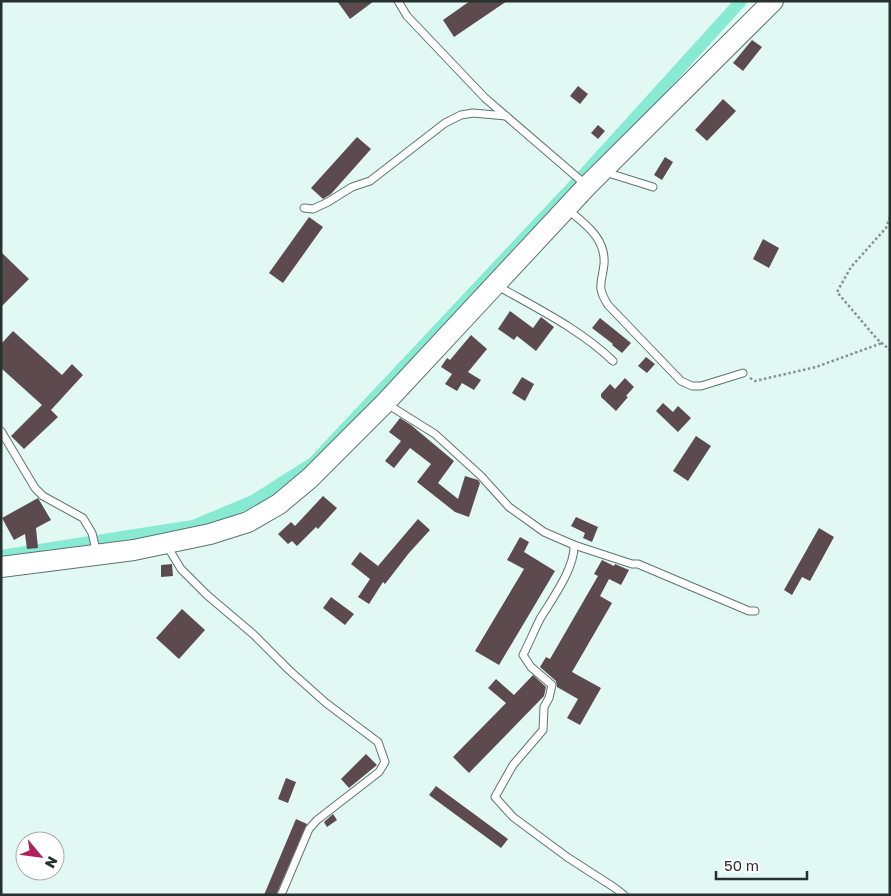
<svg xmlns="http://www.w3.org/2000/svg" width="891" height="896" font-family="'Golos Text',sans-serif">
<style>
.lines{fill:none;stroke-linecap:round;stroke-linejoin:round}
.canal{stroke:#88ead3;stroke-width:12}
.building{fill:#5d4a4f}
.lane-casing{stroke:#5e746e;stroke-width:9}
.secondary-casing{stroke:#5e746e;stroke-width:22}
.path{stroke:#83938e;stroke-width:2.5;stroke-dasharray:2.5 2.5;stroke-linecap:butt}
.lane{stroke:#fff;stroke-width:7}
.secondary{stroke:#fff;stroke-width:20}
</style>
<rect width="100%" height="100%" fill="#e1f9f2"/>
<g class="lines">
<path class="canal" d="M 1,556 L 193,526 L 253,501 L 313,463 L 575,184 L 741,1"/>
</g>
<g class="building">
<path d="M 337,1 L 374,1 L 350,19 Z"/>
<path d="M 470,1 L 507,1 L 454,37 L 443,20 Z"/>
<path d="M 752,40 L 762,47 L 743,71 L 733,63 Z"/>
<path d="M 578,86 L 588,94 L 580,104 L 570,96 Z"/>
<path d="M 723,99 L 736,111 L 707,141 L 695,130 Z"/>
<path d="M 598,125 L 605,131 L 598,139 L 591,133 Z"/>
<path d="M 357,137 L 371,149 L 331,194 L 323,199 L 311,188 Z"/>
<path d="M 665,157 L 673,162 L 662,180 L 654,175 Z"/>
<path d="M 309,217 L 323,227 L 283,283 L 269,273 Z"/>
<path d="M 763,239 L 779,248 L 769,268 L 753,259 Z"/>
<path d="M 1,252 L 29,279 L 1,307 Z"/>
<path d="M 510,311 L 533,328 L 541,317 L 554,327 L 536,351 L 517,336 L 514,340 L 498,329 Z"/>
<path d="M 600,318 L 631,343 L 622,353 L 612,345 L 613,344 L 592,328 Z"/>
<path d="M 13,331 L 62,375 L 72,364 L 83,375 L 51,410 L 58,417 L 24,449 L 11,436 L 42,405 L 1,368 L 1,344 Z"/>
<path d="M 471,335 L 487,349 L 468,372 L 481,380 L 474,390 L 462,383 L 457,391 L 445,384 L 452,374 L 441,367 L 447,358 L 450,360 Z"/>
<path d="M 646,357 L 655,364 L 647,373 L 638,366 Z"/>
<path d="M 522,377 L 534,384 L 525,401 L 512,393 Z"/>
<path d="M 625,378 L 634,387 L 626,396 L 628,397 L 616,411 L 601,397 L 601,394 L 610,384 L 615,389 Z"/>
<path d="M 663,403 L 673,412 L 678,406 L 691,418 L 678,432 L 656,411 Z"/>
<path d="M 400,418 L 411,425 L 454,461 L 438,483 L 458,499 L 465,476 L 478,480 L 480,483 L 469,517 L 455,512 L 417,482 L 431,464 L 410,448 L 394,468 L 385,461 L 401,441 L 389,432 Z"/>
<path d="M 696,436 L 711,446 L 688,481 L 673,471 Z"/>
<path d="M 323,496 L 337,508 L 318,529 L 316,527 L 297,546 L 292,541 L 288,544 L 278,534 L 291,522 L 295,526 Z"/>
<path d="M 38,498 L 51,520 L 36,528 L 38,548 L 27,549 L 25,534 L 14,540 L 2,518 Z"/>
<path d="M 576,517 L 598,527 L 592,542 L 583,538 L 585,533 L 571,526 Z"/>
<path d="M 418,519 L 430,530 L 409,553 L 385,584 L 383,582 L 369,604 L 358,597 L 370,579 L 351,564 L 360,552 L 378,566 Z"/>
<path d="M 819,528 L 834,537 L 810,581 L 802,577 L 792,595 L 784,590 Z"/>
<path d="M 520,537 L 529,542 L 524,552 L 555,571 L 499,665 L 475,651 L 524,569 L 507,560 Z"/>
<path d="M 602,560 L 614,566 L 615,564 L 629,570 L 621,585 L 609,579 L 600,596 L 612,603 L 572,672 L 601,688 L 580,725 L 567,718 L 578,699 L 557,687 L 556,681 L 540,667 L 546,657 L 550,659 L 598,576 L 594,574 Z"/>
<path d="M 172,564 L 173,576 L 161,577 L 161,565 Z"/>
<path d="M 331,597 L 354,614 L 345,625 L 323,608 Z"/>
<path d="M 182,609 L 205,630 L 179,659 L 156,638 Z"/>
<path d="M 533,675 L 546,687 L 544,696 L 469,773 L 453,757 L 506,703 L 488,688 L 496,679 L 514,695 Z"/>
<path d="M 366,754 L 377,765 L 349,788 L 341,779 Z"/>
<path d="M 286,778 L 296,782 L 288,803 L 278,799 Z"/>
<path d="M 436,786 L 508,839 L 501,848 L 429,795 Z"/>
<path d="M 333,814 L 337,820 L 327,827 L 324,822 Z"/>
<path d="M 296,819 L 307,824 L 276,895 L 264,895 Z"/>
</g>
<g class="lines">
<g class="lane-casing">
<g id="lane">
<path d="M 398,1 L 407,16 L 485,98 L 585,184"/>
<path d="M 605,172 L 653,187"/>
<path d="M 304,208 L 313,209 L 328,202 L 352,187 L 370,181 L 445,123 L 461,115 L 473,113 L 506,116"/>
<path d="M 567,209 C 585,224 606,238 604,264 C 602,284 596,286 608,305 L 681,381 L 692,386 L 701,386 L 743,373"/>
<path d="M 496,285 C 536,308 580,329 613,361"/>
<path d="M 387,404 L 435,434 L 481,476 L 509,507 L 544,532 L 574,545 C 575,568 552,599 540,619 C 534,631 529,643 523,655 L 531,667 L 552,685 L 549,698 L 544,707 L 543,730 L 513,765 L 495,797 L 513,817 L 567,857 L 615,888 L 624,895"/>
<path d="M 1,431 L 35,488 L 43,496 L 83,518 L 92,533 L 97,554"/>
<path d="M 574,545 L 632,564 L 638,564 L 749,611 L 755,611"/>
<path d="M 167,546 L 181,569 L 207,595 L 253,634 L 289,670 L 326,703 L 378,742 L 385,762 L 379,772 L 317,820 L 309,829 L 281,895"/>
</g>
</g>
<g class="secondary-casing">
<path id="secondary" d="M 1,567 L 134,550 L 210,534 L 248,522 L 279,504 L 310,478 L 385,403 L 587,186 L 773,1"/>
</g>
<g class="path">
<path d="M 890,217 L 886,228 L 851,267 L 837,292 L 877,339 L 890,350"/>
<path d="M 750,378 L 755,381 L 816,367 L 882,343"/>
</g>
<use href="#lane" class="lane"/>
<use href="#secondary" class="secondary"/>
</g>
<rect width="891" height="896" fill="none" stroke="#26302d" stroke-width="5"/>
<g transform="translate(40 856) rotate(119)"><circle r="24" fill="#ffffff" stroke="#a8acab"/>
<path d="M0-4L9 19L0 12L-9 19Z" fill="#ad205c"/>
<text y="-8" font-size="14" font-weight="bold" text-anchor="middle" fill="#26302d">N</text>
</g>
<path d="M716 871v8h91v-8" fill="none" stroke="#26302d" stroke-width="2.5"/>
<text x="724" y="871" font-size="15" fill="#26302d" stroke="#ffffff" stroke-width="4" paint-order="stroke">50 m</text>
</svg>
